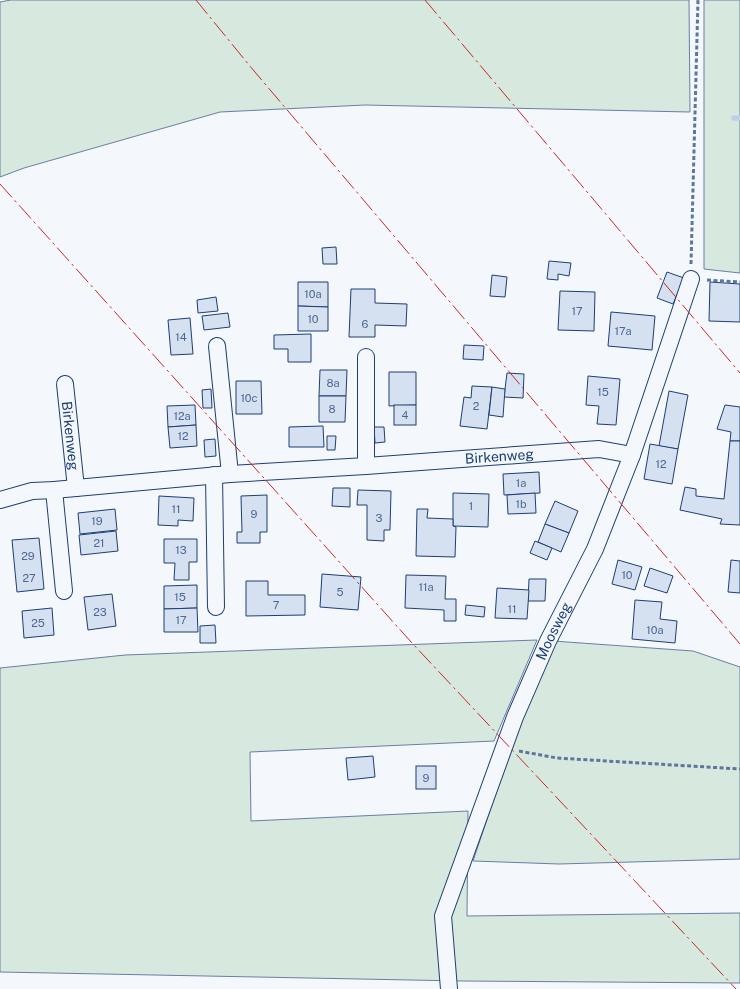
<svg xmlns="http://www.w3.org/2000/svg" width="740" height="989" font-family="'Public Sans',sans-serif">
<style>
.green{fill:#d7e8df;stroke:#687fa3}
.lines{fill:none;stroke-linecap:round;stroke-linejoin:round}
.stream{stroke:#bed0e5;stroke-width:5.5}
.building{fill:#d5e0f0;stroke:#1d3f73}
.street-casing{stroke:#1d3f73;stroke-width:18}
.path{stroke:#5e769c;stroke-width:3;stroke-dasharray:4 2.5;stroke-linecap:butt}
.street{stroke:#f4f7fb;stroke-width:16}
.power{stroke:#c62828;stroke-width:1;stroke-dasharray:18 4 2.5 4;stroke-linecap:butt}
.labels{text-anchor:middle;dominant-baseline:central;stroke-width:4;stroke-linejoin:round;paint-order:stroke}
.number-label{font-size:11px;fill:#4b6792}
.street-label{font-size:14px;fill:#1d3f73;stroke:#f4f7fb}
</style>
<rect width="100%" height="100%" fill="#f4f7fb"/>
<g class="green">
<path d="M 11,0 L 689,0 L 690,112 L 365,105 L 220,112 L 24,168 L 0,177 L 0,2 Z"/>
<path d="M 704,0 L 740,0 L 740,273 L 704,269 Z"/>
<path d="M 537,640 L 494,741 L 250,752 L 251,821 L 468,811 L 467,916 L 740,913 L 740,983 L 462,981 L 0,972 L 0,668 L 125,655 Z"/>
<path d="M 553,641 L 693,651 L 740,667 L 740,859 L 559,864 L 473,861 L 507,760 Z"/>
</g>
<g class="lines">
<path class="stream" d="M 734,118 L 740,118"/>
</g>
<g class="building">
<path d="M 336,247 L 337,264 L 323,264 L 322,248 Z"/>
<path d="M 549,261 L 571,263 L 569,276 L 558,274 L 558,280 L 547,279 Z"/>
<path d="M 667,272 L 684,278 L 673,304 L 657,298 Z"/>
<path d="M 492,275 L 507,277 L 505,297 L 490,296 Z"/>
<path d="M 298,282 L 328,282 L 328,307 L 298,306 Z"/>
<path d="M 710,282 L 740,284 L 740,322 L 709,321 Z"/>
<path d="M 351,289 L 375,289 L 375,303 L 407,304 L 406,326 L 375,325 L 375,337 L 349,337 Z"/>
<path d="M 560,291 L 595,292 L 594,331 L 558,330 Z"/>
<path d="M 216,297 L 218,311 L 198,313 L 197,300 Z"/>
<path d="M 298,306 L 328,307 L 328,331 L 298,331 Z"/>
<path d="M 611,312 L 655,316 L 652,350 L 608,346 Z"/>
<path d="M 228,313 L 230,327 L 204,330 L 202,316 Z"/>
<path d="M 190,318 L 193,354 L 171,355 L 168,320 Z"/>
<path d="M 311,334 L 311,362 L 288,362 L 288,349 L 274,349 L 274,335 Z"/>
<path d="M 464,345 L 484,346 L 483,360 L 463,359 Z"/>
<path d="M 320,370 L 347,370 L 346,396 L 319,396 Z"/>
<path d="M 389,372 L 416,372 L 416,405 L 389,406 Z"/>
<path d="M 507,373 L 524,374 L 523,398 L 504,397 Z"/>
<path d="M 588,376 L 620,379 L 616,425 L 597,424 L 599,406 L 586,405 Z"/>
<path d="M 236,381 L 261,381 L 262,414 L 236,414 Z"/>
<path d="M 472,386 L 492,387 L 487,429 L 460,426 L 464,397 L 471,398 Z"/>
<path d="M 492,387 L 505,389 L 503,417 L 489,415 Z"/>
<path d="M 211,389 L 212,408 L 203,408 L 202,390 Z"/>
<path d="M 669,391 L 688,395 L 678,449 L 659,446 Z"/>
<path d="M 319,396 L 346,396 L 345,422 L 319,422 Z"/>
<path d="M 195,405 L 196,425 L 168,427 L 167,406 Z"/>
<rect x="394" y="405" width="22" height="20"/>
<path d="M 725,405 L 740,407 L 740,441 L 730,441 L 731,432 L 717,429 Z"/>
<path d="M 196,425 L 197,446 L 170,448 L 168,427 Z"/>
<path d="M 323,426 L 324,447 L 289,447 L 289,427 Z"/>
<path d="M 374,427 L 384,427 L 385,442 L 375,443 Z"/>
<path d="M 327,436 L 336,436 L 335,450 L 327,450 Z"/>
<path d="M 215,439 L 216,456 L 205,457 L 204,440 Z"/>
<path d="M 730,441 L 740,441 L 740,525 L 720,524 L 722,519 L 680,510 L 685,487 L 696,489 L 696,496 L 724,499 Z"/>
<path d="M 650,444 L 678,449 L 672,484 L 644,479 Z"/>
<path d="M 539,472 L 540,493 L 504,495 L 503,474 Z"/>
<path d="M 333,488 L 350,488 L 350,507 L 332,506 Z"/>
<path d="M 358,490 L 391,491 L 390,530 L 384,530 L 384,541 L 367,540 L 367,505 L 357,505 Z"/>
<path d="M 453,493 L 489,494 L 488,527 L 453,526 Z"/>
<path d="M 535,493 L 536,513 L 508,514 L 507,495 Z"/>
<path d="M 267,495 L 267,532 L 260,532 L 260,543 L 237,543 L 237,532 L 242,532 L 241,496 Z"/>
<path d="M 159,496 L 194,498 L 193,521 L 178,520 L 178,526 L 158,525 Z"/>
<path d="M 555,501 L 578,511 L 569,533 L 545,524 Z"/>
<path d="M 115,509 L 117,530 L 80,534 L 78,513 Z"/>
<path d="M 417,509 L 428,509 L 427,518 L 453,519 L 453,526 L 456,527 L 455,557 L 416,556 Z"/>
<path d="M 545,524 L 569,533 L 561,552 L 538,542 Z"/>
<path d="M 116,531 L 118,551 L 81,555 L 79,535 Z"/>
<path d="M 39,538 L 44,589 L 17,592 L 12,540 Z"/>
<path d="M 164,539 L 197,539 L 197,562 L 189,562 L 189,580 L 174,580 L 175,563 L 164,563 Z"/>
<path d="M 535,541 L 552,548 L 547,560 L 530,553 Z"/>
<path d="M 618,560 L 642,567 L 635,590 L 612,584 Z"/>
<path d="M 731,560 L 740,561 L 740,593 L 728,592 Z"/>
<path d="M 650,568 L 673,576 L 667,593 L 644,586 Z"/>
<path d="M 322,574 L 361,577 L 358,610 L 320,607 Z"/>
<path d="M 406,575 L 446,576 L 445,599 L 456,599 L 456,621 L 444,621 L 444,610 L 405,608 Z"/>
<path d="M 529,579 L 546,579 L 545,601 L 528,601 Z"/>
<path d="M 246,581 L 268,581 L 268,595 L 305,595 L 305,615 L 246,616 Z"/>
<path d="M 197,585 L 197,608 L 164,609 L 164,586 Z"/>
<path d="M 497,588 L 529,590 L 527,619 L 495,618 Z"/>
<path d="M 112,594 L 116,626 L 88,630 L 84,597 Z"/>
<path d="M 635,600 L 662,602 L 660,619 L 677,621 L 675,643 L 632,639 Z"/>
<path d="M 466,605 L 485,607 L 484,617 L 465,615 Z"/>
<path d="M 52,608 L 54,635 L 24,638 L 22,611 Z"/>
<path d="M 197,608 L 198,632 L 164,632 L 164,609 Z"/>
<path d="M 215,625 L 216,643 L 200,643 L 200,626 Z"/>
<path d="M 373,756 L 375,777 L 348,780 L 346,758 Z"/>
<rect x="416" y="766" width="20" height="23"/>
</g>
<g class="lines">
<g class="street-casing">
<g id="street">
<path d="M 217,346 L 230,474"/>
<path d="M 366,357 L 366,466"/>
<path id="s1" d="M 65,384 L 76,488"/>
<path d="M 214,475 L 216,607"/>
<path d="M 54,490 L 64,591"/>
<path id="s2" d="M 0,500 L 32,491 L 54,490 L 230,474 L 366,466 L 599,449 L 632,455"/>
<path id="s3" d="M 449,989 L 443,916 L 515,717 L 548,641 L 595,549 L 632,455 L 691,279"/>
</g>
</g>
<g class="path">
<path d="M 691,264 L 698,0"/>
<path d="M 707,280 L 740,282"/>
<path d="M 519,751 L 557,758 L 740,769"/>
</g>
<use href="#street" class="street"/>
<g class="power">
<path d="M 196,0 L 249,65 L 740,644"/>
<path d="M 425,0 L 740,373"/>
<path d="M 0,184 L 412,643 L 736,989"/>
</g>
</g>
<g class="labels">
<g class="number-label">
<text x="313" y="294">10a</text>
<text x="577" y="311">17</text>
<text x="313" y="319">10</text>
<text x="365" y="324">6</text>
<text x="623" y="331">17a</text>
<text x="181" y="337">14</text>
<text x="333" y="383">8a</text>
<text x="603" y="392">15</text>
<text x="249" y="398">10c</text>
<text x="476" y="406">2</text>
<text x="332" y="409">8</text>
<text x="405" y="415">4</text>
<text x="182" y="416">12a</text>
<text x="183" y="436">12</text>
<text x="661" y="464">12</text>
<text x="521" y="483">1a</text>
<text x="521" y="504">1b</text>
<text x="471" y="506">1</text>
<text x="176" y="509">11</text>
<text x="254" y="514">9</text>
<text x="379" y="518">3</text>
<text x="97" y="521">19</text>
<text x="99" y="543">21</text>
<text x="181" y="550">13</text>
<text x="28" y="556">29</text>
<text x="627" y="575">10</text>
<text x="29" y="578">27</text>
<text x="426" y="587">11a</text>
<text x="340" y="592">5</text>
<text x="180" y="597">15</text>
<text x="276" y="605">7</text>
<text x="512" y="609">11</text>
<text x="100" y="612">23</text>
<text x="181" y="620">17</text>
<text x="38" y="623">25</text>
<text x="655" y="630">10a</text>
<text x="426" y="778">9</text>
</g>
<g class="street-label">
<text stroke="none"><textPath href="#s1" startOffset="52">Birkenweg</textPath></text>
<text stroke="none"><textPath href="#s2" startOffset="502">Birkenweg</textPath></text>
<text stroke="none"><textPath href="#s3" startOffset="379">Moosweg</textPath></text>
</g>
</g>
</svg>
